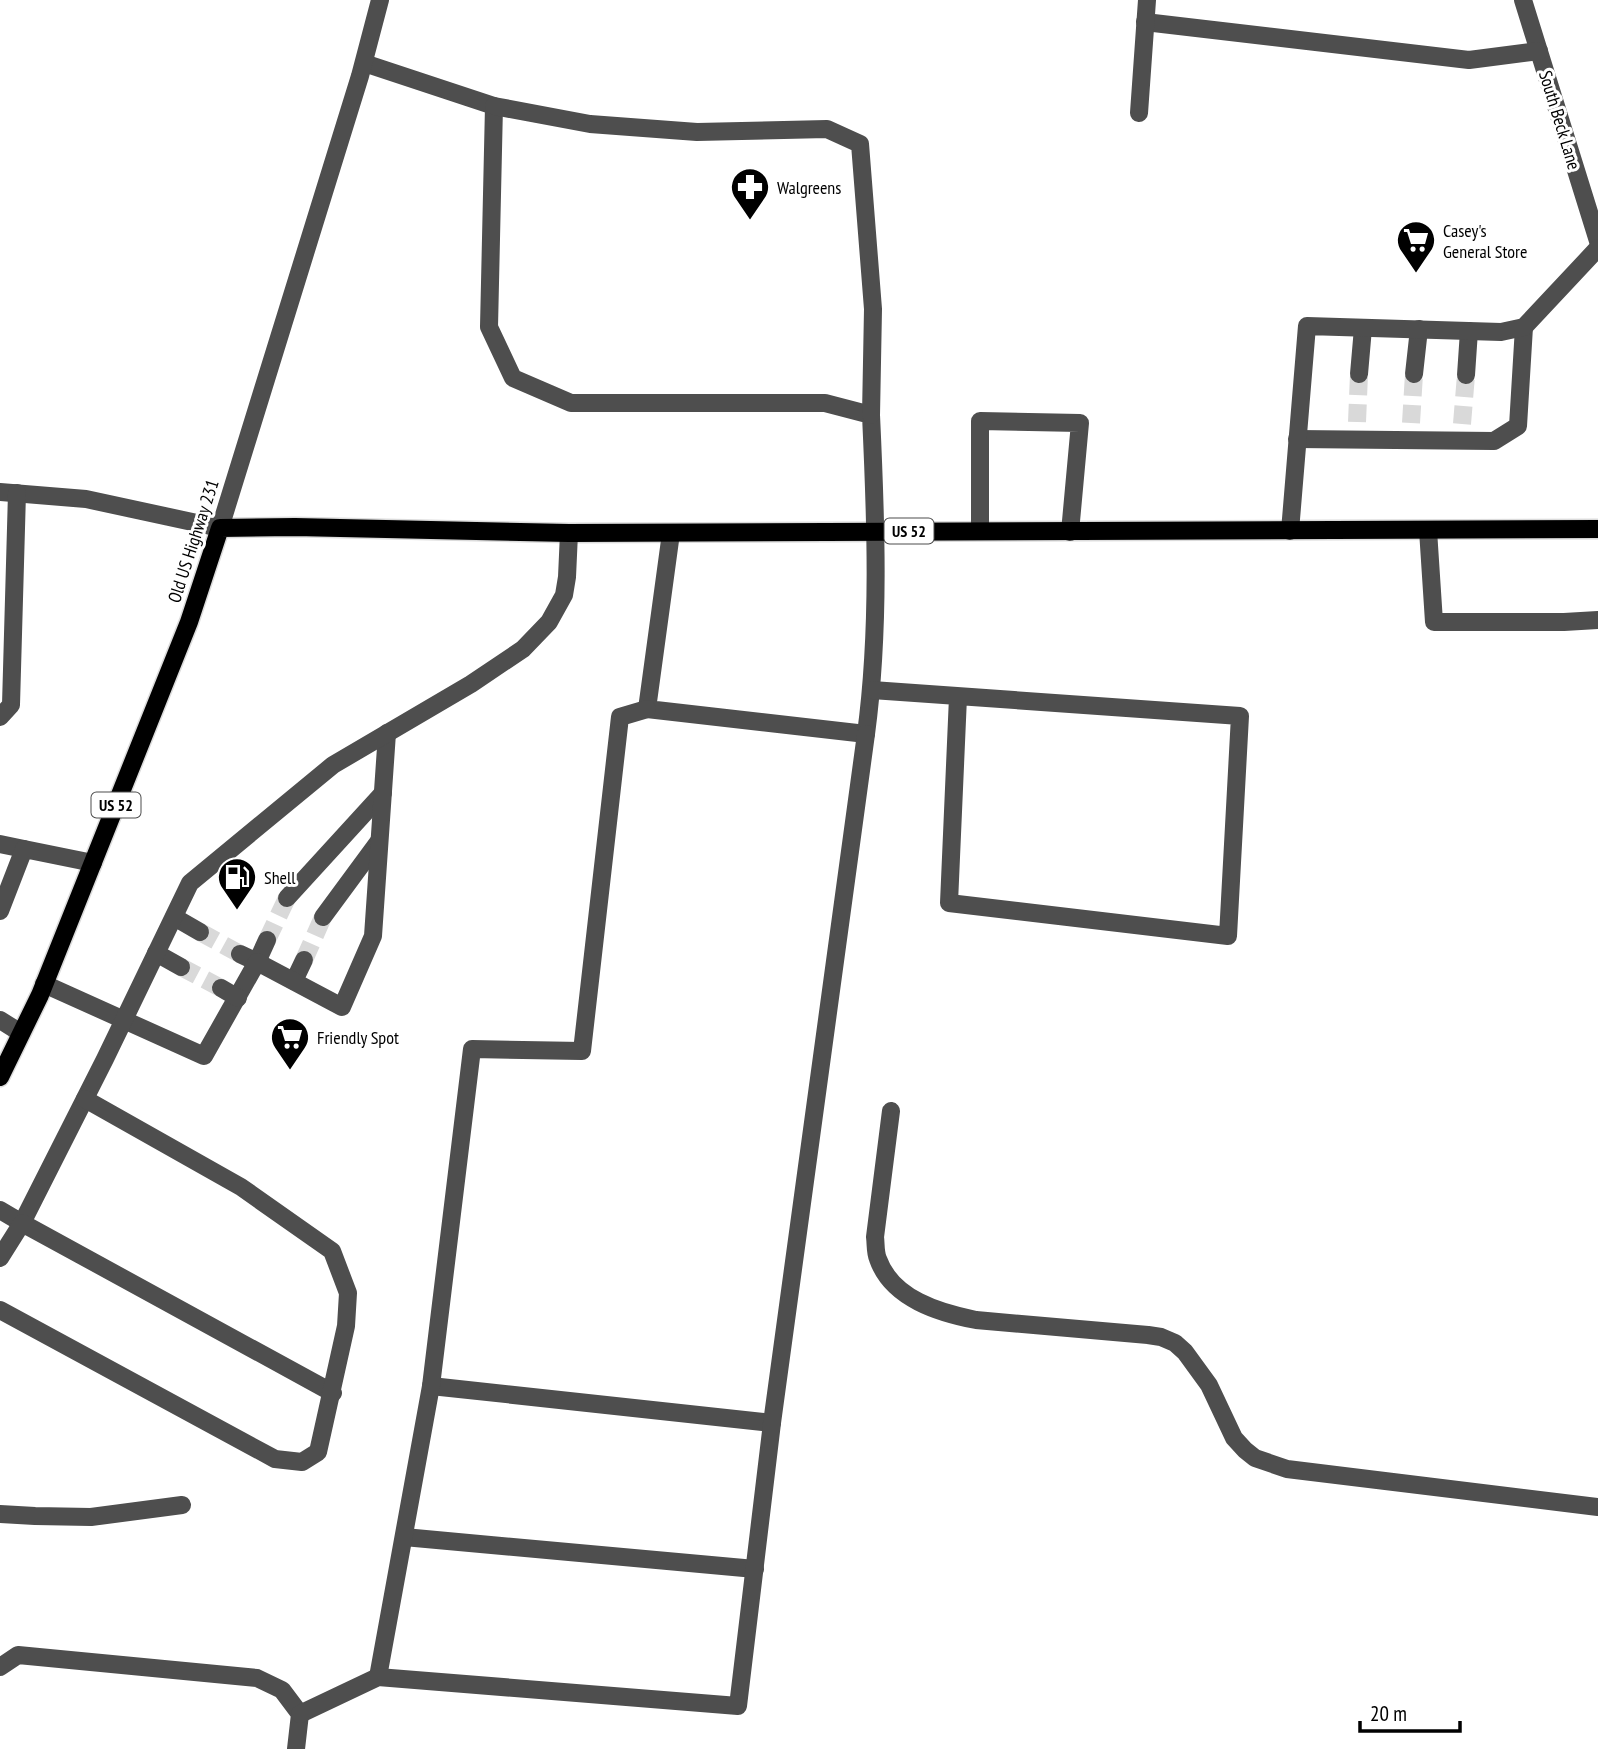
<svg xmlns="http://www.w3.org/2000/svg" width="1598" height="1749" font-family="'PT Sans Narrow',sans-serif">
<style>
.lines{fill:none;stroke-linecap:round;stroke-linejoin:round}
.minor-tunnel{stroke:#d9d9d9;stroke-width:18;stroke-dasharray:18 9;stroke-linecap:butt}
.major-casing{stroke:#dbdbdb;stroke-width:21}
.minor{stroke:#4e4e4e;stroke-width:18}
.major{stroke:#000;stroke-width:18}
.labels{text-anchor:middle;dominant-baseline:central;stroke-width:6;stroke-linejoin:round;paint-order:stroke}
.shield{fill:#fff;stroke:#4c4c4c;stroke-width:2}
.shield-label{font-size:16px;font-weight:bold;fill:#000}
.street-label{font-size:18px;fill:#000;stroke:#fff}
.poi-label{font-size:18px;fill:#000;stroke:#fff;text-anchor:start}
</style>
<rect width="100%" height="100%" fill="#fff"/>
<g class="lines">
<g class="minor-tunnel">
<path d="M 1357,422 L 1359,374"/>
<path d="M 1411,423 L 1414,374"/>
<path d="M 1462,424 L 1466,375"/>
<path d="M 200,932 L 240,954"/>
<path d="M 267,940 L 287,898"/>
<path d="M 304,960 L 323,917"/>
<path d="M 181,967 L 221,988"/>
</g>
<g class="major-casing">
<path id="major" d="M 0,1077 L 40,995 L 189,622 L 220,528 L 295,527 L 569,533 L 1598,529"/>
</g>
<g class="minor">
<path d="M 1523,0 L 1598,241"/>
<path d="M 1145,22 L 1469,60 L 1539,51"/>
<path d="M 364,63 L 494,106 L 489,327 L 513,378 L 571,403 L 825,403 L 871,415 C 876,521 880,629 866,734 L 647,709 L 671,533"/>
<path d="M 494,106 L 590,124 L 697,132 L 827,129 L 860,144 L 873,309 L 871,415"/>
<path d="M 1139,113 L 1147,0"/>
<path d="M 1359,374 L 1363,328"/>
<path d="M 1414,374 L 1419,329"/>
<path d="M 1466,375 L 1469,331"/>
<path d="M 1297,439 L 1494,441 L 1518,426 L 1524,327"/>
<path d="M 0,492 L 86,499 L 220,528 L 360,76 L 380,0"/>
<path d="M 1428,530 L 1434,622 L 1564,622 L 1598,620"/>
<path d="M 980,531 L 980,421 L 1080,423 L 1070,532"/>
<path d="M 1290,531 L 1307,326 L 1501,332 L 1524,327 L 1598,248"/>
<path d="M 872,690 L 1240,716 L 1228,936 L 949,903 L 958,697"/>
<path d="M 0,717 L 11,705 L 17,493"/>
<path d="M 0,844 L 24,849"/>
<path d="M 287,898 L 383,793"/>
<path d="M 0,911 L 24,849 L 93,863"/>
<path d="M 174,917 L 200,932"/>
<path d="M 323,917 L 379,841"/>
<path d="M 156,953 L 181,967"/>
<path d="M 240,954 L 257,962 L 267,940"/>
<path d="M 294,981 L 304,960"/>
<path d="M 44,984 L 204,1056 L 257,962 L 342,1007 L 373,936 L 387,733"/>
<path d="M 221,988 L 238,998"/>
<path d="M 0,1020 L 21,1033"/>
<path d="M 891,1111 L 875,1237 C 876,1244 875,1252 878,1259 C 892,1299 940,1313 976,1320 L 1148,1335 L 1161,1337 L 1175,1343 L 1185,1352 L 1209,1385 L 1234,1438 L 1245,1450 L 1255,1458 L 1287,1469 L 1598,1507"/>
<path d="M 0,1210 L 22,1223 L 105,1059 L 190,883 L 333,765 L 471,684 L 523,649 L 549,622 L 564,595 L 567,577 L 569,533"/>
<path d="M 0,1258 L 22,1223 L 333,1393"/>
<path d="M 0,1310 L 275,1459 L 302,1462 L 318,1452 L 346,1326 L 348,1293 L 332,1251 L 241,1187 L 85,1099"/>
<path d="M 431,1386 L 772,1423"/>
<path d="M 0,1514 L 35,1516 L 91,1517 L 182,1505"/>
<path d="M 404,1537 L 755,1569"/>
<path d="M 0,1667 L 18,1655 L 257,1678 L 282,1690 L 300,1714 L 296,1749"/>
<path d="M 378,1677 L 431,1386 L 472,1049 L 582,1051 L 620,717 L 647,709"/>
<path d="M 300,1714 L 378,1677 L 738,1706 L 772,1423 L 866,734"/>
</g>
<use href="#major" class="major"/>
</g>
<defs>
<g id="pharmacy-pin" transform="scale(2.0125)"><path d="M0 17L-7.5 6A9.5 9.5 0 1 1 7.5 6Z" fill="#000" stroke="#fff"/><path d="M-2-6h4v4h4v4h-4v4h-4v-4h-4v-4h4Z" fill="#fff"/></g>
<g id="supermarket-pin" transform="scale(2.0125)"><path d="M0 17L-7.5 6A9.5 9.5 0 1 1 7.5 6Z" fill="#000" stroke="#fff"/><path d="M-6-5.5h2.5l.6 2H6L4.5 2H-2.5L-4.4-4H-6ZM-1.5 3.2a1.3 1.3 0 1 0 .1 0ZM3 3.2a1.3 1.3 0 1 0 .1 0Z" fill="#fff"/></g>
<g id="fuel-pin" transform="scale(2.0125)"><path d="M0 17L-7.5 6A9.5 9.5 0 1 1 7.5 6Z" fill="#000" stroke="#fff"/><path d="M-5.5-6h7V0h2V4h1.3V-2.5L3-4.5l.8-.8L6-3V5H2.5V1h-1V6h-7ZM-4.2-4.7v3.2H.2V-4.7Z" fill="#fff"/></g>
</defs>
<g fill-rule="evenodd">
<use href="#pharmacy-pin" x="750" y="187"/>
<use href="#supermarket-pin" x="1416" y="240"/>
<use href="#fuel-pin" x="237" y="877"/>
<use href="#supermarket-pin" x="290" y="1037"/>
</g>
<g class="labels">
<g class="shield">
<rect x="884.5" y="518.5" width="49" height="25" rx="5"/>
<rect x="91.5" y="792.5" width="49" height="25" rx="5"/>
</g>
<g class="shield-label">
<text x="909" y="531">US 52</text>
<text x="116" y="805">US 52</text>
</g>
<g class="street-label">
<text transform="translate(1560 120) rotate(73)">South Beck Lane</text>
<text transform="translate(193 541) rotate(-72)">Old US Highway 231</text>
</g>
<g class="poi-label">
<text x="777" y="187">Walgreens</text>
<text x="1443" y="230">Casey's<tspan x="1443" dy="21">General Store</tspan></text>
<text x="264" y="877">Shell</text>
<text x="317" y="1037">Friendly Spot</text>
</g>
</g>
<path d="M1360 1721v10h100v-10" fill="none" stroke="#000000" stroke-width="3.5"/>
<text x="1370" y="1721" font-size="21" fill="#000000" stroke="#ffffff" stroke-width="5" paint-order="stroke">20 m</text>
</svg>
